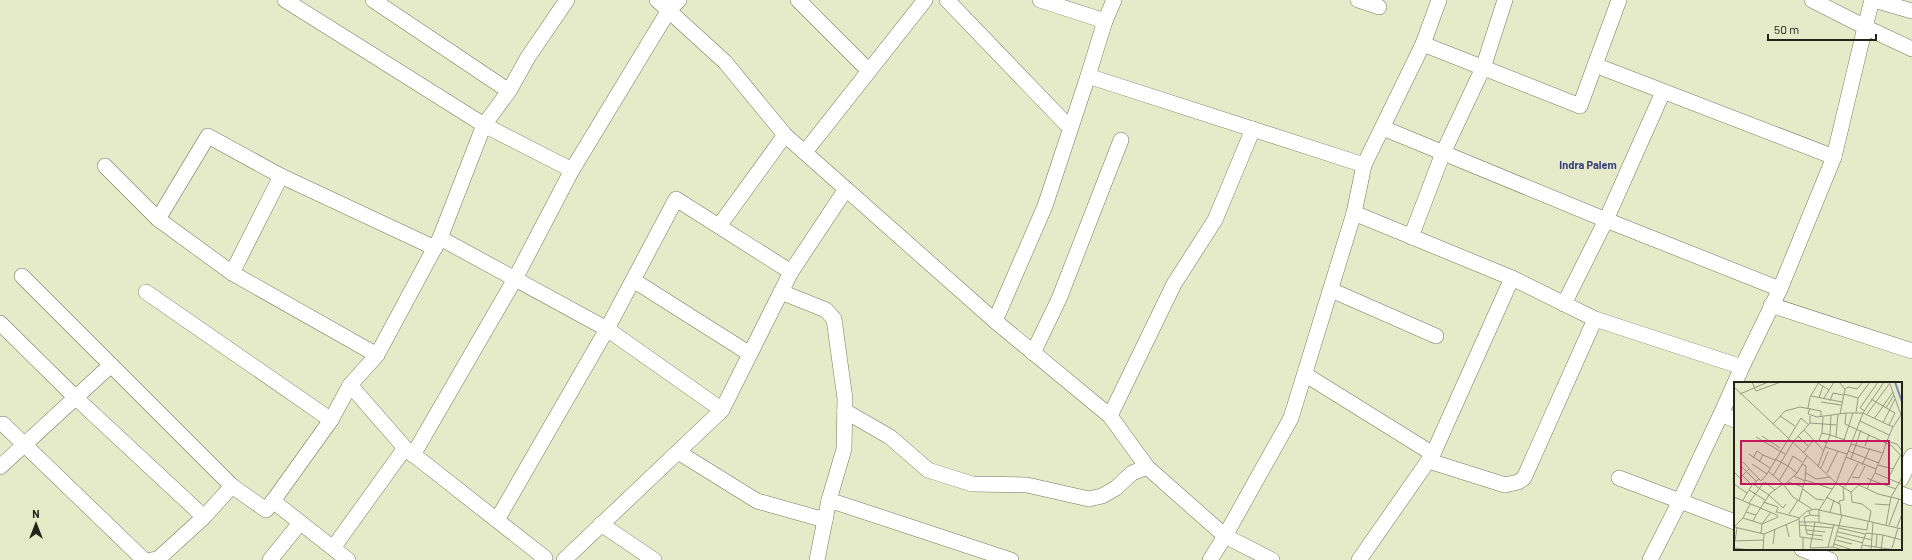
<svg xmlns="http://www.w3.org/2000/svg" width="1912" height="560" font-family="Barlow,sans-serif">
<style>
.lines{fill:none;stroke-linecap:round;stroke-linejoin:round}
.minor-casing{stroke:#757a5c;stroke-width:16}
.minor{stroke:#fff;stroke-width:15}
.labels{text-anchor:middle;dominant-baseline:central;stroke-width:4;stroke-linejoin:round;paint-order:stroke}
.neighbourhood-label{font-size:11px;font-weight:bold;fill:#3b417d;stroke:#e5eac9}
.inset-river{fill:none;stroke:#828ab9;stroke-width:2}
.inset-road{fill:none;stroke:#979b82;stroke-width:1}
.view{fill:#c2185b;fill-opacity:0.15;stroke:#c2185b;stroke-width:2}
.inset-edge{fill:none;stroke:#232518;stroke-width:2}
</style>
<rect width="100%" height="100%" fill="#e5eac9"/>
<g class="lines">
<g class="minor-casing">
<g id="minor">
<path d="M 285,0 L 484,125 L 572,170"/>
<path d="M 373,0 L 509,91"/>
<path d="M 657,0 L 725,62 L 785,135 L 995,321 L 1110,416 L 1147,467 L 1225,536 L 1291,418 L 1354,213 L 1364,165 L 1423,44 L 1439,0"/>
<path d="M 798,0 L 869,71"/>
<path d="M 947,0 L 1070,128"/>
<path d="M 1040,0 L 1105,21"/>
<path d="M 1358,0 L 1379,7"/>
<path d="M 1872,0 L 1865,27 L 1912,49"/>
<path d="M 1874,0 L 1912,11"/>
<path d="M 1423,44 L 1580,106 L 1595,65 L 1834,157 L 1865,27 L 1812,0"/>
<path d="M 1595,65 L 1619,0"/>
<path d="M 1088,76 L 1105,21 L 1114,0"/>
<path d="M 1383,128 L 1606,220 L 1780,289"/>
<path d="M 805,152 L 925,0"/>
<path d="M 105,166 L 158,219 L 232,273 L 377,355"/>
<path d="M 1354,213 L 1512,278 L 1595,319 L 1742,367 L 1780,289 L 1834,157"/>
<path d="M 158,219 L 208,136 L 281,176"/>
<path d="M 719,226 L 785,135"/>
<path d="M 1411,237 L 1443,153 L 1483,68 L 1505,0"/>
<path d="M 440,238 L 607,329 L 497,520"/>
<path d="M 791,272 L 676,199 L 607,329 L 722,410 L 791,272 L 846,189"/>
<path d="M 232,273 L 281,176 L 435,248"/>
<path d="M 22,276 L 232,486"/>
<path d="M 633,280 L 750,354"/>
<path d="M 1331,290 L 1436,336"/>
<path d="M 146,292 L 331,420"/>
<path d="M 781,292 L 826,310 L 834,319 L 845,399 L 844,449 L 829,500"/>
<path d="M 1564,304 L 1606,220 L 1663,92"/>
<path d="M 1771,305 L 1912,351"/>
<path d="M 995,321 L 1045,206 L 1088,76 L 1364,165"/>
<path d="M 0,323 L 75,397 L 204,517"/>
<path d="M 1033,353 L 1059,299 L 1121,140"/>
<path d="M 1306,375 L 1433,454"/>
<path d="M 350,385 L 405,448 L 545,558 L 542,560"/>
<path d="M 845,411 L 890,437 L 928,470 L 972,484 L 1027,485 L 1089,499 L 1102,496 L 1116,488 L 1132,473 L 1147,467"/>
<path d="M 1110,416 L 1174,284 L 1215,220 L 1253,129"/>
<path d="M 1735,420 L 1721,414 L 1742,367"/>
<path d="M 3,424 L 144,560"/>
<path d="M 678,452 L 757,501 L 825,520"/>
<path d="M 413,455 L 515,279 L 572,170 L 669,10 L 679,0"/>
<path d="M 1429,461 L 1505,485 L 1518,482 L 1524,478 L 1595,319"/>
<path d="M 0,467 L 111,365"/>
<path d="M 1619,478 L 1680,501 L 1721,414"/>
<path d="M 1901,479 L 1912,456"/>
<path d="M 1901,494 L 1912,498"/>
<path d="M 273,501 L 348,560"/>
<path d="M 601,524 L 654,560"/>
<path d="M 333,548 L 405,448"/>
<path d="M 1802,549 L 1830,560"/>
<path d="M 152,560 L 158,559 L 204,517 L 232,486 L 266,510 L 273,501 L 331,420 L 350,385 L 377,355 L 440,238 L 484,125 L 509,91 L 528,57 L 567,0"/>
<path d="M 270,560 L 300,523"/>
<path d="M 564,560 L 722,410"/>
<path d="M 817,560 L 829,500 L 1011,560"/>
<path d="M 1210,560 L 1225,536 L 1272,560"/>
<path d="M 1359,560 L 1433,454 L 1512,278"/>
<path d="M 1650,560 L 1680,501 L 1735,522"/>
</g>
</g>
<use href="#minor" class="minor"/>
</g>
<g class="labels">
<g class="neighbourhood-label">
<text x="1588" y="164">Indra Palem</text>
</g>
</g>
<g transform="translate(1734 382)">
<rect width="168" height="168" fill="#e5eac9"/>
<path class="inset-river" d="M 161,0 L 168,20"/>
<path class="inset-road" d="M 18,0 L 22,9 L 47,0M 105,0 L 111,7 L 110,12 L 124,16 L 136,0M 84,1 L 95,8M 156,2 L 167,33M 0,5 L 102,101 L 129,31 L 159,45 L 167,33 L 168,36M 111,7 L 114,5 L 123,7 L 129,0M 6,12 L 34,0M 77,14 L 108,20M 85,16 L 89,4M 90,16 L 100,0M 137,17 L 161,31 L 155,43M 96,19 L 99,11 L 109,13M 87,20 L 107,23M 74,26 L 76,15 L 85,0M 76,26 L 74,32 L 83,35 L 112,31M 152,26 L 160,13M 131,29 L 126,26 L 144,0M 122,31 L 124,16M 106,32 L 110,12M 133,32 L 156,1M 46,34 L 61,44M 76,34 L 76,41 L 103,43M 89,35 L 88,51 L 96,53 L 97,33M 140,37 L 159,10M 126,39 L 155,53M 149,41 L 161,17M 39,42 L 51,29 L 66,25 L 87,29 L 87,35M 159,45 L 152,61 L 158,64 L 168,75M 70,48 L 90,69M 88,51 L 85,58 L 93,61M 28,54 L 46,66M 64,54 L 74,64M 22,55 L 51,72M 102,55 L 104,32M 110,58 L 119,31M 152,59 L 163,62 L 168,69M 117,62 L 149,71 L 152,61 L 111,42 L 112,31 L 129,31 L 150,0M 131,64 L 135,52M 91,65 L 96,53 L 114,59M 114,69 L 145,81M 69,71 L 80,58M 15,72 L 36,86M 112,75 L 142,87 L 149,71M 19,76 L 23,69 L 29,73M 41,77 L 54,84 L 45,99M 117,77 L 127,48M 9,80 L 25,97M 25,80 L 29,73 L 41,78M 68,80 L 59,74 L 54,84 L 63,91 L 73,74M 18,82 L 33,92M 68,82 L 72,84 L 71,98M 6,83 L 22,99M 128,83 L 136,66M 144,83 L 159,87 L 154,97M 84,84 L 91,65 L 113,72M 87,86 L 94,70M 142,87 L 141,91 L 165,101 L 168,95M 159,87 L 166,74M 34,89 L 49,102 L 34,113M 0,90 L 6,96 L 15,87M 72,91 L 82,97 L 96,95M 93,91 L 104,69M 7,92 L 18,103M 39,94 L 59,60 L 76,41M 60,94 L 71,99M 118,95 L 125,96 L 131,84M 133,96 L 137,98 L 141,91M 31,100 L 41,108M 54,100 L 69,105M 0,102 L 13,111M 19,102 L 35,113 L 22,133M 49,102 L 59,115 L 78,127M 50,103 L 63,91M 111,105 L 124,81M 69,107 L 82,117 L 90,118M 133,107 L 137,98 L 162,107M 15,108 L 31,118M 117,110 L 118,120 L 128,122 L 137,129 L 135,140M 35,113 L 49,126 L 52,122M 0,115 L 43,133 L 44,135 L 28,142 L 27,151M 92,115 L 106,122 L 107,133M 9,118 L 18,103 L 25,97 L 27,99 L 33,92 L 67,36 L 75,43M 65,119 L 71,98 L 98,107M 29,120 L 44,125 L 42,131M 15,121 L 30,100M 105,122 L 105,119 L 110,118 L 109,104M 141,122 L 156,123M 75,129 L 76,133 L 85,134M 12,130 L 22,133 L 19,139M 43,130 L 66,136M 96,130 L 100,118M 55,132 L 64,118M 76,133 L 70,135 L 72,148 L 91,150M 108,133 L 99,165 L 109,168M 9,136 L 28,142 L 37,130M 65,137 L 66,155 L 89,158M 65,140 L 81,140M 85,140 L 85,128 L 102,101 L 117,110 L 125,103 L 144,112 L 165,117M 52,142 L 55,155M 65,143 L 99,146M 152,143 L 157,115 L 165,101 L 168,102M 155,143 L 165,117 L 168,118M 0,145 L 9,136 L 16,122M 0,145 L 30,152 L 63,138 L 73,129 L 81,127 L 168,147M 163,145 L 168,132M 105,146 L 131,152M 72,148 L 73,152 L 89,154M 104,150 L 138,158M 103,154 L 129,161M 69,155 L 69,168M 102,158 L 118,162M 0,159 L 30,158M 1,159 L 3,146M 39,162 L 41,147M 100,162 L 116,167M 128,162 L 132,151 L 149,153M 94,165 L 100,142M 99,165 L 76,166 L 81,140 L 133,148 L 134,140M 142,165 L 143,153M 0,166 L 17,168M 158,166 L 164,146M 29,168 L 30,152M 127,168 L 128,163 L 162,168M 137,168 L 139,141M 147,168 L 149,153 L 168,158"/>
<path class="view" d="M 7,59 L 155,59 L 155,102 L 7,102 Z"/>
<rect width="168" height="168" class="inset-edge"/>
</g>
<g transform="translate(36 524)" stroke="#e5eac9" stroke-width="3" paint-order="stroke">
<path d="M0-3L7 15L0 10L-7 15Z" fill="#232518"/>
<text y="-6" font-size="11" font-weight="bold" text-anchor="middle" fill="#232518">N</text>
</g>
<path d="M1768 34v6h108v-6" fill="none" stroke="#232518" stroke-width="2"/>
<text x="1774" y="34" font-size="12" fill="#232518" stroke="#e5eac9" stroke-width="3" paint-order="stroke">50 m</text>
</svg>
